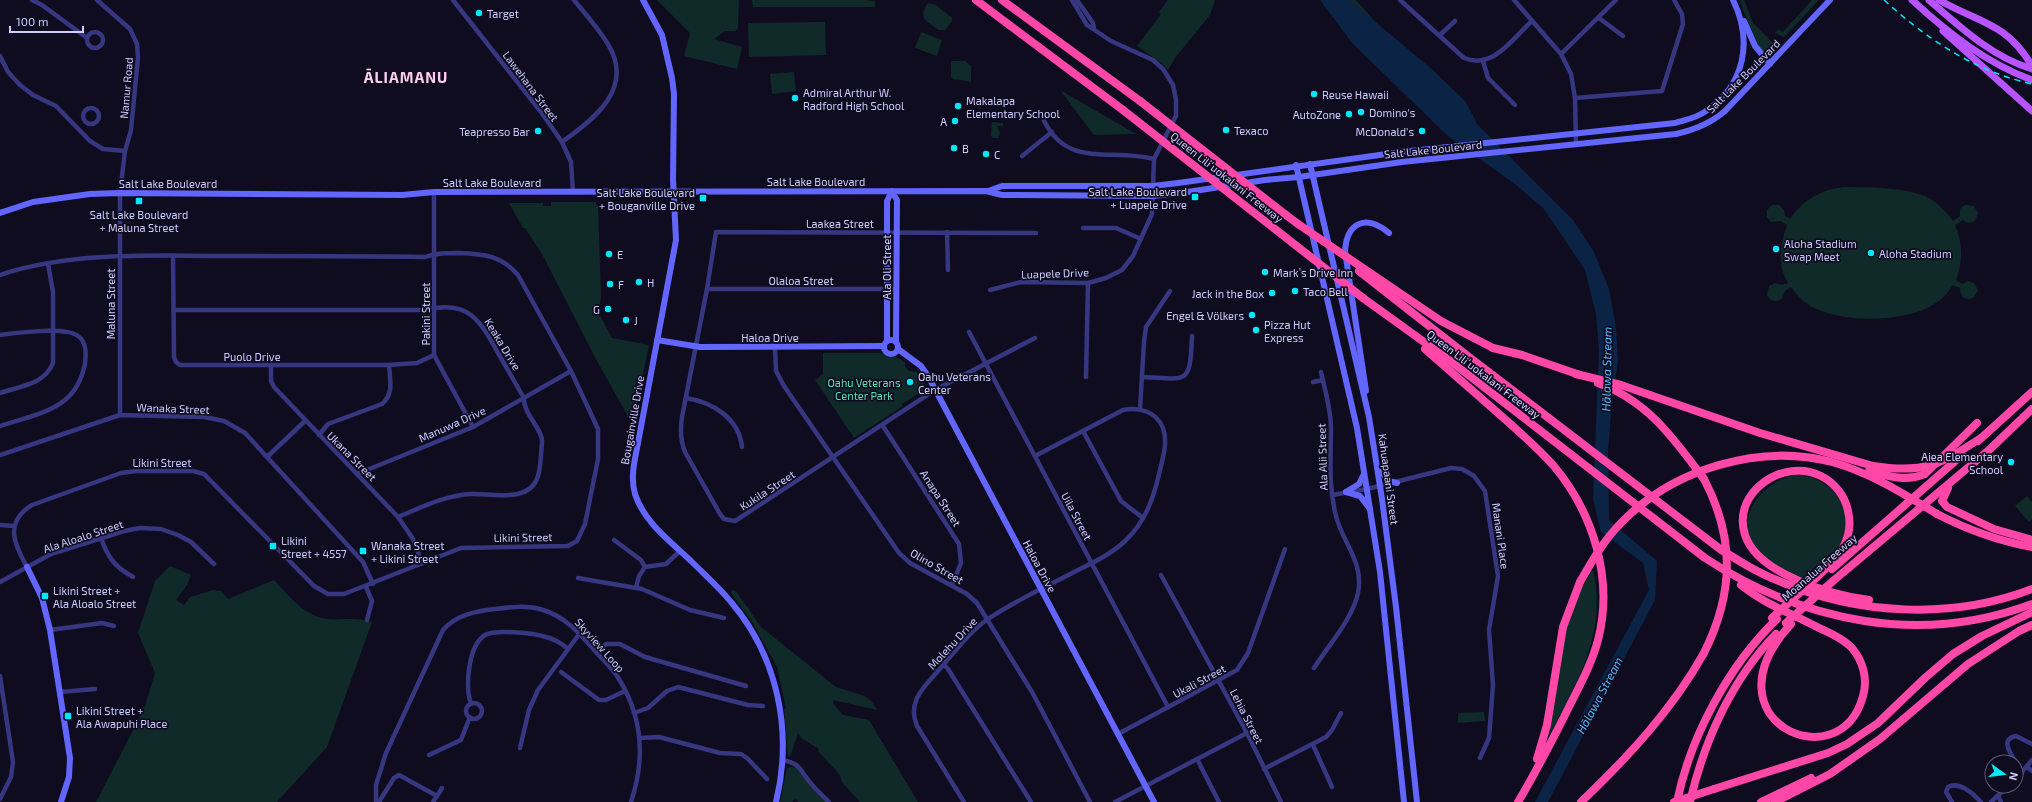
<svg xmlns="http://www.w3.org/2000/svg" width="2032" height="802" font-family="'Exo 2',sans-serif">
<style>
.green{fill:#0f2a28}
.water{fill:#0b2445}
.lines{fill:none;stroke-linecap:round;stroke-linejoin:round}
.street{stroke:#363780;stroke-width:4.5}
.secondary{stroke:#6365ff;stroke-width:6}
.primary{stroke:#b753ff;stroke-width:7}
.highway{stroke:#ff47a7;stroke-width:8}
.rail{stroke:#00e8f7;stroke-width:1.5;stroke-dasharray:6 5;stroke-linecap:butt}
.highway-bridge{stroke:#ff47a7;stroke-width:8}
.poi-dot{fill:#00e8f7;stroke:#0f0c20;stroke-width:1.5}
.labels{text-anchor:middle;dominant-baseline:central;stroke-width:3.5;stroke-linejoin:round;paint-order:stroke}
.poi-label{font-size:11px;fill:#cfccff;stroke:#0f0c20;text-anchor:start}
.street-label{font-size:11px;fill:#cfccff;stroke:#0f0c20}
.park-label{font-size:11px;fill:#56e1b8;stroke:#0f0c20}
.water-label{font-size:12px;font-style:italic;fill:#5ab9ff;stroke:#0f0c20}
.district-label{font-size:15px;font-weight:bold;letter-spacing:1px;fill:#ffceef;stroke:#0f0c20}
</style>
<rect width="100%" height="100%" fill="#0f0c20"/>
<g class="green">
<path d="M 657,0 L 739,0 L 738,28 L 735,31 L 725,31 L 714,39 L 742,47 L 737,69 L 684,56 L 690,33 Z"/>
<path d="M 752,0 L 864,0 L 875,1 L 875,7 L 753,7 Z"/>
<path d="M 1168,0 L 1215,0 L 1210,15 L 1175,58 L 1168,70 L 1164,65 L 1137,46 L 1161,14 L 1159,12 Z"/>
<path d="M 1340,0 L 1356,0 L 1379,26 L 1421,61 Z"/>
<path d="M 1739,0 L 1744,0 L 1753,23 L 1772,42 L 1774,48 L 1770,53 L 1763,53 L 1759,48 Z"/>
<path d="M 1812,0 L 1819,0 L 1784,37 L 1775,33 L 1779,29 L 1783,32 Z"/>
<path d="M 928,3 L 936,5 L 952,18 L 952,21 L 945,30 L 939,30 C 927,21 917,19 928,3 Z"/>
<path d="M 825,22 L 826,55 L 749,57 L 748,23 Z"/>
<path d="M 921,32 L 942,40 L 937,56 L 915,48 Z"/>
<path d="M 951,61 L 965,61 L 971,66 L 971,82 L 954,79 L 951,77 Z"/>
<path d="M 794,72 L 796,91 L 772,94 L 770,74 Z"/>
<path d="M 1060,90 L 1136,134 L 1094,135 Z"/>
<path d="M 992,122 L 1003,123 L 1003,126 L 997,126 L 1000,133 L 998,138 L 993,138 L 991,135 Z"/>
<path d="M 1843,187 C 1869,187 1900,187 1925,196 C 1936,201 1946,211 1953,221 L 1960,216 L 1960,209 L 1965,205 L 1974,206 L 1978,213 L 1975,221 L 1968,223 L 1963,220 L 1955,225 C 1963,243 1963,262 1956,280 L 1962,284 L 1968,281 L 1974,283 L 1978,290 L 1974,297 C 1966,302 1960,297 1960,288 L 1953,285 C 1948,292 1943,299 1936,303 C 1909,322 1850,323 1819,310 C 1807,306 1798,297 1791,287 L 1785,291 L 1782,299 C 1776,303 1770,301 1767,295 L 1769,286 L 1775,283 L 1782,285 L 1788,283 C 1777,264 1780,245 1787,225 L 1781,221 L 1771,222 L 1767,217 L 1767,210 L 1772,205 L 1779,205 L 1784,210 L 1785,216 L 1790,219 C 1803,200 1820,190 1843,187 Z"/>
<path d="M 551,202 L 596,202 L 596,205 L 598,205 L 601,296 L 599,314 L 612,338 L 649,345 L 633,425 L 598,363 L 542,254 L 525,228 L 523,228 L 509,203 L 543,203 L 543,206 L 551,206 Z"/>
<path d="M 823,353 L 881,353 C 889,357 898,356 905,362 L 905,367 L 909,371 L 917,372 L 925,384 L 926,389 L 902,404 L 903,406 L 854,438 L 815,380 L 823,374 Z"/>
<path d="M 1796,475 C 1832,476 1859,511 1840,545 C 1831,560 1816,571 1803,581 C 1785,574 1770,565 1757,550 C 1730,520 1763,480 1796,475 Z"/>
<path d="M 2027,496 L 2032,502 L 2032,519 L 2029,522 L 2015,506 Z"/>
<path d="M 170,566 L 191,575 L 187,585 L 176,600 L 184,605 L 190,597 L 213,590 L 221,591 L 228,599 L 274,580 C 289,596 305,617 328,619 C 343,620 357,617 372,622 L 327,747 L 277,802 L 96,802 L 144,709 L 155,673 L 138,633 L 155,581 Z"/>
<path d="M 1593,569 C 1608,634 1577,682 1548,738 L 1567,623 L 1579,593 Z"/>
<path d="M 733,590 L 736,591 L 761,627 L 836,687 L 865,696 L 872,702 L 877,710 L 833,700 L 833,703 L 843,715 L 869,720 L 918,802 L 860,802 L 842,782 L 840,775 L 818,751 L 819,749 L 801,738 L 798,733 L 790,757 L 788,756 L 784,709 L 786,708 L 777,667 L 751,620 L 733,596 L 731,592 Z"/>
<path d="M 1484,712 L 1485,721 L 1458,723 L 1458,713 Z"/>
<path d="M 791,767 L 799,767 L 829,802 L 799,802 L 795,799 L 792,802 L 780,802 L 787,768 Z"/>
</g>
<path class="water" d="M 1320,0 L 1349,0 L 1433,70 L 1466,102 L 1477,124 L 1573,220 L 1594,252 L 1609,289 L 1616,328 L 1618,360 L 1612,402 L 1608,451 L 1609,520 L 1657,561 L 1655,600 L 1548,802 L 1535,802 L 1649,590 L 1643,563 L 1601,532 L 1593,499 L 1599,351 L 1596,314 L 1585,270 L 1544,209 L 1515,184 L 1449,137 L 1353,44 Z"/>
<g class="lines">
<g class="street">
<path d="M 32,0 L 42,5 L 87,38"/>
<path d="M 97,0 L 130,29 L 137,44 L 138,57 L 131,130 L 125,151 L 120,193 L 120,415"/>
<path d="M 453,0 L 541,112 L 562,142 L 571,162 L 573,192"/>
<path d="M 1077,0 L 1093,23 L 1094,29"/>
<path d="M 1400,0 L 1464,58 C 1493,70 1512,39 1531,22"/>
<path d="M 1514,0 L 1561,54 L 1571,74 L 1575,98 L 1576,144"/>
<path d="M 1599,18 L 1623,36"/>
<circle cx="95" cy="40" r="8"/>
<path d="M 1440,35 L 1455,21"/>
<path d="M 1561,54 L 1616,0"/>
<path d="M 0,56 L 8,72 L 20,85 L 33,95 L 56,106 L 90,141 L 103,149 L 125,151"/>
<path d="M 1483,61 L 1488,78 L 1515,105"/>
<path d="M 1575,98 L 1662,91 L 1683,24 L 1682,14 L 1674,0"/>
<circle cx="91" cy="116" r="8"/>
<path d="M 1041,114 C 1064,171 1109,147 1154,159"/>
<path d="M 562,142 C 593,120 634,89 609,46 C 600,30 586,15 574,0"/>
<path d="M 1022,156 L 1052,132"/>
<path d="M 434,192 L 434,355 L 473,427"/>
<path d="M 1083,228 L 1116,228 L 1141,239"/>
<path d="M 947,232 L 948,270"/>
<path d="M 173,256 L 174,357 L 176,362 L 180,365 L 389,365 L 417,363 L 434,355"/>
<path d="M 0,275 C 65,253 147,255 216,256 C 286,256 355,256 425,257 C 436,253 447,253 459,253 C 483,254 501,255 518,275 L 571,371 L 598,429 L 598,459 L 585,524 L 577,541 L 568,546 L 461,548 L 344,594 L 328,594 L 314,586 L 204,474 L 193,471 L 136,471 L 121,473 L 32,505 C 4,522 14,544 27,567"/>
<path d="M 707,289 L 896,289"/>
<path d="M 990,290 L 1021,282 L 1088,283 L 1106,278 L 1122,270 L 1133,256 L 1152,214 L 1154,159 L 1176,116 L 1176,100 L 1173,85 L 1163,69 L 1153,60 L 1111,41 L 1087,25 L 1072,0"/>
<path d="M 174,310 L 425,310 C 468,299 480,320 498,353 C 507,368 515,383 524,398 C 523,414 543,429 542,442 C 541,452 541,466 538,476 C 530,504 491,493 470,494 C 444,496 422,507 398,517"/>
<path d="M 969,332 L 1168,707"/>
<path d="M 0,335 C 16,333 65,326 78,336 C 87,342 86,354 85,364 C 82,378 76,391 65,400 C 48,414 21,419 0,426"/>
<path d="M 1035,338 L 935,390 L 735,521 L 724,519 L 720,514 L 685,452 C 680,440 680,430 682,417 L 707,289 L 716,232 L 1036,233"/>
<path d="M 775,348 L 776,371 L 784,386 L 899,553 L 910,563 L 967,594 L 977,603 L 1032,692 L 1090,802"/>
<path d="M 271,365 L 271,381 L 274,387 L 398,517 L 413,539 L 422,563"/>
<path d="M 1086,377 L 1088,283"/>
<path d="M 1142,377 C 1188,379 1190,386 1192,336"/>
<path d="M 1313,382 L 1323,380"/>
<path d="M 0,393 C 20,386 44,385 53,363 L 53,292 L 48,264"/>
<path d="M 686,398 C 712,402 739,418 742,447"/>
<path d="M 1140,409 L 1144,342 L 1146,327 L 1170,291"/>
<path d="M 883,426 L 959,544 L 961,563 L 952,585"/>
<path d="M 1083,431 L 1121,501 L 1143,518"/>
<path d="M 319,435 L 328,424 L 382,404 C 394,394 390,380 389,365"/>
<path d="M 0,455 L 120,415 L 205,417 L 224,421 L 245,433 L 363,562 L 373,584"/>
<path d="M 267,457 L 305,421"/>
<path d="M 357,474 L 473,427 L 571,371"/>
<path d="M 1332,495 L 1367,489 L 1451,468 L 1462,469 L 1474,476 L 1485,491 L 1498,576 L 1489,630 L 1493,685 L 1489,738 L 1480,758"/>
<path d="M 0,525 L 14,526"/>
<path d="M 101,538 C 108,558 115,567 133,577"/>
<path d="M 614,540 L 641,560 L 645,567"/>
<path d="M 1161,575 L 1247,733 L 1281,802"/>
<path d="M 578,578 L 642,589 L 690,610 L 724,618"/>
<path d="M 0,582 L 51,554 L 124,531 L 140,528 L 161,529 L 178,535 L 191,542 L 214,564"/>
<path d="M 366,587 L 372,601 L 367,620"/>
<path d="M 636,588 L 639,576 L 645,567 L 666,564 L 680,551"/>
<path d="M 50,630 L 102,623 L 114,626"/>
<path d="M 597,652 L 606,644 L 620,644 L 645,657 L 746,686"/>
<path d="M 944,665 L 948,669 L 1031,802"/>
<path d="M 1314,668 C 1328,646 1353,618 1358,593 C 1364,561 1343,544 1336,516 C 1328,485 1331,459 1331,428 C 1331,410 1325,390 1321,372"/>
<path d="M 561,672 L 599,700 L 606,700 L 625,691"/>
<path d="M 0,676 L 13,762 L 11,777 L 0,799"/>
<path d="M 60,692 L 95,689"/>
<circle cx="474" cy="711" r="8"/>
<path d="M 471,704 C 465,686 468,646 485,635 C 495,629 534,633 546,637 C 554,639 561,643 567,648"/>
<path d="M 634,713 L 648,708 L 667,691 L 678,687 L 748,705 L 763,706"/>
<path d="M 1118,734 L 1237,670 L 1248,653 L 1285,549"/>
<path d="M 639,738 L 659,737 L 720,753 L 741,754 L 747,758 L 767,779"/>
<path d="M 1313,745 L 1332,787"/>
<path d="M 520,748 L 529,710 L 538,690 L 580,633"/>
<path d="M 429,755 L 461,740 L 470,717"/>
<path d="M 1197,759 L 1219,802"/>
<path d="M 783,760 C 801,764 799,769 809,781 C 815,789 822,795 829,802"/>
<path d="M 2016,762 C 2010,753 2000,739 2016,736 L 2032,744"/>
<path d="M 2016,763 L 2022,773"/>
<path d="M 2027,767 L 2032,771"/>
<path d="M 1264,769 L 1326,737 L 1332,730 L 1341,713"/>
<path d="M 2016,779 L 2032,760"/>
<path d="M 437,796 L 442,788"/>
<path d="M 1998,796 L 2001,802"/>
<path d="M 376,802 L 376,785 L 386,753 L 443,630 C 456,615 476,611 495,609 C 511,607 527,605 543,610 C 566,617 580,634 595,651 C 603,660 613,669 619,679 C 643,718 645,760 631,802"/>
<path d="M 379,802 L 394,778 L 399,775 L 437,796 L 433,802"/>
<path d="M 964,802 L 917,726 C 907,702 923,688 938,671 C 953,654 969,632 988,619 C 1016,600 1048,586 1078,570 C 1094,562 1111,554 1124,542 C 1146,522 1154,497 1160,470 C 1163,457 1168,442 1163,428 C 1156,411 1139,407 1123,410 L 1035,456"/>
<path d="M 1115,802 L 1247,733"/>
<path d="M 1952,802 L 1946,792 L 1948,787 C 1959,781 1973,793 1981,802"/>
<path d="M 1991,802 L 2008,786"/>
</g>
<g class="secondary">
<path d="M 643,0 L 662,35 L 672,78 L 674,94 L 673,180 L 676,240 L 638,443 C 635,459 630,477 635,494 C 644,522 670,541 691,561 C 704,574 719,587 731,602 C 778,657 793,732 776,802"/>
<path d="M 1744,21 L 1755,46 L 1770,64"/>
<path d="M 1310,164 L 1369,417 L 1382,499 L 1396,607 L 1417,802"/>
<path d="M 1296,165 L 1357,428 L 1380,572 L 1404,802"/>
<path d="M 988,191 L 1002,186 L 1153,186 L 1178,183 L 1401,152 L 1675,123 C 1685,120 1697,118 1706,111 C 1745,85 1753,41 1733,0"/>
<path d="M 892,192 L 897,200 L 896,342"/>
<path d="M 0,213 L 33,202 L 90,194 L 120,193 L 402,195 L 434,192 L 986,191 L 1002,195 L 1153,196 L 1181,193 L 1265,180 L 1299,177 L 1402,162 L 1676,134 C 1694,130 1710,124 1725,111 L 1830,0"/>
<circle cx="891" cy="347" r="7"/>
<path d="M 657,340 L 700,347 L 883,346"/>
<path d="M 887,341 L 887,201 L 892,191"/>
<path d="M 898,349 L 921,366 L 928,376 L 1154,802"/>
<path d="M 1366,391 L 1345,251 C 1347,222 1366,214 1389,233"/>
<path d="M 1379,469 L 1389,481 L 1397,483"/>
<path d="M 1346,492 L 1360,496 L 1370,509"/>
<path d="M 1346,492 L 1359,484 L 1364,474"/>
<path d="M 27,567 L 42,598 L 50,630 L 70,758 L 69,777 L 61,802"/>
</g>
<g class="primary">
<path d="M 1912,0 C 1948,33 1986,63 2032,80"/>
<path d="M 1929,0 C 1960,27 1992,57 2032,69"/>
<path d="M 1939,0 C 1979,23 2006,22 2032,66"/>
<path d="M 1943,31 L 2032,111"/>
</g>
<g class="highway">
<path d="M 976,0 L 1123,110"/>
<path d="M 1002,0 L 1140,101"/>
<path d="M 1286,215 L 1298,224"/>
<path d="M 1363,298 L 1449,360 L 1705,558 C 1803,622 1920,646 2032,604"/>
<path d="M 1493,348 L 1522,355 L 1580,375"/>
<path d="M 1425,349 C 1449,370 1474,392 1498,413 C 1517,430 1536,446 1553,465 C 1593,512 1614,579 1598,640 C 1591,667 1576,692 1564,717 C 1549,746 1535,774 1518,802"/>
<path d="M 1465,354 L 1720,549 C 1739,561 1758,573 1779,581 C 1857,615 1952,620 2032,589"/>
<path d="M 1576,374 L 1621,385 L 1760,433 L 1873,466 C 1924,474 1939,465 1981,438"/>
<path d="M 1598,383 C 1648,401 1674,439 1704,479"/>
<path d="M 1978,441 L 2032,392"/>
<path d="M 1948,488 L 1942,501 L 1947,507 L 1994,529 L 2032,540"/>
<path d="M 1937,514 C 1968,530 1998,541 2032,547"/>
<path d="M 1832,569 L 1962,455"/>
<path d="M 1817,577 C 1837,559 1855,540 1848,511 C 1845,496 1835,483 1821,476 C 1784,457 1731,492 1745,535 C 1758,575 1833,595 1869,600"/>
<path d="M 1833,581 L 1989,450 L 2032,409"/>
<path d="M 1741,585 C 1763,603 1790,613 1815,626 C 1828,632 1842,638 1852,648 C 1863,661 1868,679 1863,696 C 1840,782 1702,720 1791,624"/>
<path d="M 1537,759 L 1547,725 L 1563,627 L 1580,582"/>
<path d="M 1714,789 L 1828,753 L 1847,744 L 1878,723 L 1926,677 L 1953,654 L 1982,636 L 2032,612"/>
<path d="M 1581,802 C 1628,757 1672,710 1704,653"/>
<path d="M 1677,802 C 1690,737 1729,665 1777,619"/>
<path d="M 1690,802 C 1704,741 1732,679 1776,634"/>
<path d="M 1761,802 L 1811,778"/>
<path d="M 1775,802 L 1830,774 L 1880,739 L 1968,664 L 2019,631 L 2032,625"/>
</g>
<path class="rail" d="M 1884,0 C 1927,39 1974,71 2032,84"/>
<g class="highway-bridge">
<path d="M 1140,101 L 1286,215"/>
<path d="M 1123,110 L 1363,298"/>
<path d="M 1298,224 L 1441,321 L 1493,348"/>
<path d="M 1359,271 L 1465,354"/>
<path d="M 1869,471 C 1889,476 1905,482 1925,474 L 1977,423"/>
<path d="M 1704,479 C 1735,538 1734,593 1704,653"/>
<path d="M 1580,582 C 1592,561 1604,540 1621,523 C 1673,469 1759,443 1832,462 C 1871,473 1904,494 1937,514"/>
<path d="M 1772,618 L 1817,577"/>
<path d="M 1786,623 L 1833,581"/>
<path d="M 1674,802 L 1714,789"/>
</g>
</g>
<g class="poi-dot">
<circle cx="479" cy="13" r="4"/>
<circle cx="1314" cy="94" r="4"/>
<circle cx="795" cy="98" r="4"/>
<circle cx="958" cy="106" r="4"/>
<circle cx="1361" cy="112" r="4"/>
<circle cx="1349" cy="114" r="4"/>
<circle cx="955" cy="121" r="4"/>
<circle cx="1226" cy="130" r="4"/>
<circle cx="538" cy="131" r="4"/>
<circle cx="1422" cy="131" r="4"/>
<circle cx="954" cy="148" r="4"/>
<circle cx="986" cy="154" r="4"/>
<rect x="1191" y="193" width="8" height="8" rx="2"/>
<rect x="699" y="194" width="8" height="8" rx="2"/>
<rect x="135" y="197" width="8" height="8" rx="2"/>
<circle cx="1776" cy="249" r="4"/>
<circle cx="1871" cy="253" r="4"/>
<circle cx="609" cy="254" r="4"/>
<circle cx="1265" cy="272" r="4"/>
<circle cx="639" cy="282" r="4"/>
<circle cx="610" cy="284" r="4"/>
<circle cx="1295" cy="291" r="4"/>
<circle cx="1272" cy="293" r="4"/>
<circle cx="608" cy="309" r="4"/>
<circle cx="1252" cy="315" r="4"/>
<circle cx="626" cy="320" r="4"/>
<circle cx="1256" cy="330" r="4"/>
<circle cx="910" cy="382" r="4"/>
<circle cx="2011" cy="462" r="4"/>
<rect x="269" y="542" width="8" height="8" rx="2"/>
<rect x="359" y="547" width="8" height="8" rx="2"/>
<rect x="41" y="592" width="8" height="8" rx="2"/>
<rect x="64" y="712" width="8" height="8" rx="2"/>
</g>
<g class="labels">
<g class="poi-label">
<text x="487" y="13">Target</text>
<text x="803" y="92">Admiral Arthur W.<tspan x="803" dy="13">Radford High School</tspan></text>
<text x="1322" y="94">Reuse Hawaii</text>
<text x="966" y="100">Makalapa<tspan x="966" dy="13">Elementary School</tspan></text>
<text x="1369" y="112">Domino's</text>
<text x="1341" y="114" text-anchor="end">AutoZone</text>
<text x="947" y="121" text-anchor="end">A</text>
<text x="1234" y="130">Texaco</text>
<text x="530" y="131" text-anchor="end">Teapresso Bar</text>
<text x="1414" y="131" text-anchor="end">McDonald's</text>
<text x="962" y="148">B</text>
<text x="994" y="154">C</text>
<text x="1187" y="191" text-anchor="end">Salt Lake Boulevard<tspan x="1187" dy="13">+ Luapele Drive</tspan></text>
<text x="695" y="192" text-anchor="end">Salt Lake Boulevard<tspan x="695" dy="13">+ Bouganville Drive</tspan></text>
<text x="139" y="214" text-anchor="middle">Salt Lake Boulevard<tspan x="139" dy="13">+ Maluna Street</tspan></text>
<text x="1784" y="243">Aloha Stadium<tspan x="1784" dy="13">Swap Meet</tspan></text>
<text x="1879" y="253">Aloha Stadium</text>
<text x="617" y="254">E</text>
<text x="1273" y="272">Mark’s Drive Inn</text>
<text x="647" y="282">H</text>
<text x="618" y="284">F</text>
<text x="1303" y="291">Taco Bell</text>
<text x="1264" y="293" text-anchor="end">Jack in the Box</text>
<text x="600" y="309" text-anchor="end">G</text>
<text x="1244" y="315" text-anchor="end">Engel &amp; Völkers</text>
<text x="634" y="320">J</text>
<text x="1264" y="324">Pizza Hut<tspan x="1264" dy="13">Express</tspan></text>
<text x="918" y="376">Oahu Veterans<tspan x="918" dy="13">Center</tspan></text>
<text x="2003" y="456" text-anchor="end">Aiea Elementary<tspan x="2003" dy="13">School</tspan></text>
<text x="281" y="540">Likini<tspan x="281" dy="13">Street + 4557</tspan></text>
<text x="371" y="545">Wanaka Street<tspan x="371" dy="13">+ Likini Street</tspan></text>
<text x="53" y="590">Likini Street +<tspan x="53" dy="13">Ala Aloalo Street</tspan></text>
<text x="76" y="710">Likini Street +<tspan x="76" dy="13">Ala Awapuhi Place</tspan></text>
</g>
<g class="street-label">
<text transform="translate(1743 76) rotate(-45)">Salt Lake Boulevard</text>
<text transform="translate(531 86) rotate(53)">Lawehana Street</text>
<text transform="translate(126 88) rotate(-85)">Namur Road</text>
<text transform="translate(1433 149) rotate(-6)">Salt Lake Boulevard</text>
<text transform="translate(1227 177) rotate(38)">Queen Liliʻuokalani Freeway</text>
<text x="816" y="181">Salt Lake Boulevard</text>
<text x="492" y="182">Salt Lake Boulevard</text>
<text x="168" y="183">Salt Lake Boulevard</text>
<text x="840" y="223">Laakea Street</text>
<text transform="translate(886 267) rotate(-90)">Ala Oli Street</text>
<text transform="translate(1055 273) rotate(-2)">Luapele Drive</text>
<text x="801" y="280">Olaloa Street</text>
<text transform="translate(110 304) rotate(-90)">Maluna Street</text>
<text transform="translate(425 314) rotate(-90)">Pakini Street</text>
<text x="770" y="337">Haloa Drive</text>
<text transform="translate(503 344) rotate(59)">Keaka Drive</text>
<text x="252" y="356">Puolo Drive</text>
<text transform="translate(1484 374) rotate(37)">Queen Liliʻuokalani Freeway</text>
<text transform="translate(173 408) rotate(2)">Wanaka Street</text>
<text transform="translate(632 420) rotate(-80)">Bougainville Drive</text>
<text transform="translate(452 424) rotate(-24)">Manuwa Drive</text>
<text transform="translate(352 456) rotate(45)">Ukana Street</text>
<text transform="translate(1322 457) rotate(-92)">Ala Alii Street</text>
<text x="162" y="462">Likini Street</text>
<text transform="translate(1389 479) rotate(82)">Kahuapaani Street</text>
<text transform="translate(767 490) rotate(-33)">Kukila Street</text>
<text transform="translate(941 498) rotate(57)">Anapa Street</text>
<text transform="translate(1077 516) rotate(62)">Uila Street</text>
<text transform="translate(83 536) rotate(-18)">Ala Aloalo Street</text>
<text transform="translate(1501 536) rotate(82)">Manani Place</text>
<text transform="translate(523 537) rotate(-1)">Likini Street</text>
<text transform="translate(937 566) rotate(30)">Olino Street</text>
<text transform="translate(1040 566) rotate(62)">Haloa Drive</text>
<text transform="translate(1819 567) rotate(-41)">Moanalua Freeway</text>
<text transform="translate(952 643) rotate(-47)">Molehu Drive</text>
<text transform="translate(600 645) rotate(48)">Skyview Loop</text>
<text transform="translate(1199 681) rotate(-28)">Ukali Street</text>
<text transform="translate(1247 716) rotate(63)">Lehia Street</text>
</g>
<g class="park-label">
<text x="864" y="382">Oahu Veterans<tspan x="864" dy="13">Center Park</tspan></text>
</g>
<g class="water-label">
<text transform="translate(1606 369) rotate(-89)">Hālawa Stream</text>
<text transform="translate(1599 695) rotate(-62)">Hālawa Stream</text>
</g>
<g class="district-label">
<text x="406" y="77">ĀLIAMANU</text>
</g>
</g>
<g transform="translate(2004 774) rotate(104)"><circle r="19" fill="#0f0c20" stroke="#5c5979"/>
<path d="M0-3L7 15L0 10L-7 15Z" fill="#00e8f7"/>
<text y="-6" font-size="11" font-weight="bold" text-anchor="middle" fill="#cfccff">N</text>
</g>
<path d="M10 26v6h73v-6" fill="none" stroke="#cfccff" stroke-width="2"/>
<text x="16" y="26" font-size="12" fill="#cfccff" stroke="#0f0c20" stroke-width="3" paint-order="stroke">100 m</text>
</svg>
